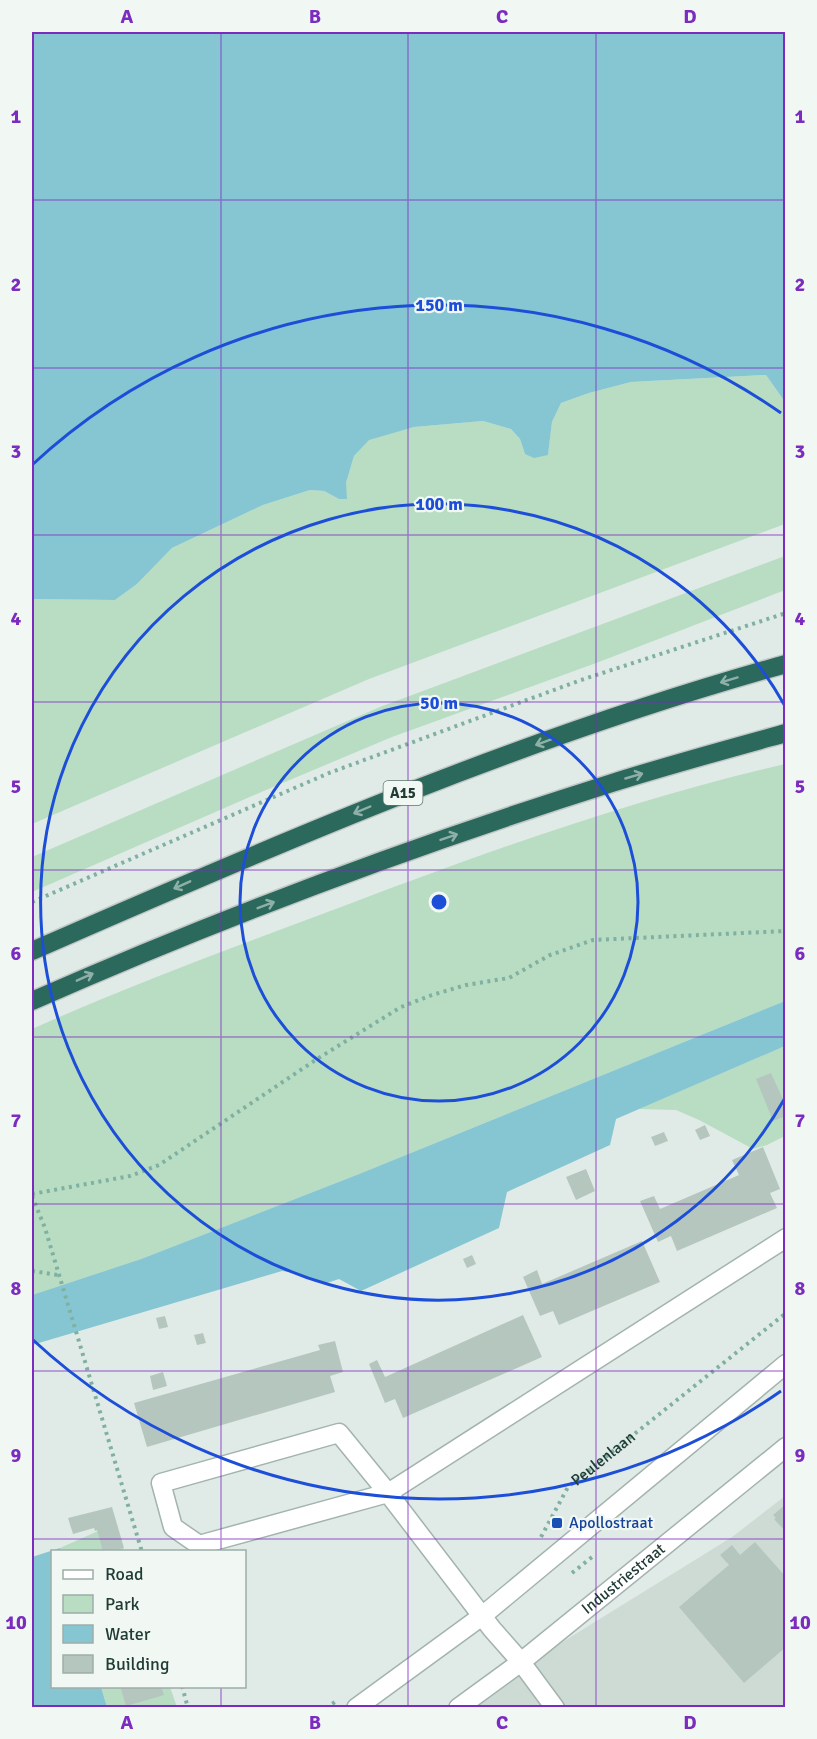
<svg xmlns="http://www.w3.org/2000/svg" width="817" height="1739" font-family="Signika,sans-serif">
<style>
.built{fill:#cedbd5}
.green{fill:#b8ddc3}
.water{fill:#86c6d2}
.building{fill:#b5c6bf}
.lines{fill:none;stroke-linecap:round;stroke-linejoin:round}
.minor-casing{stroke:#a3b3ae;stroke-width:21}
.highway-casing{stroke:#c1c8c6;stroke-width:21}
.path{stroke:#80b0a1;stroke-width:4;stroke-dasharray:3 4.5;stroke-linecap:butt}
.minor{stroke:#fff;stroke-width:18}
.highway{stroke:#2c695d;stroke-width:18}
.oneway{stroke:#8eb0a8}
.grid{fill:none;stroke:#7b2cbf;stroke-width:1.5;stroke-opacity:0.55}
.ring{fill:none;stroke:#1d4ed8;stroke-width:3}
.transit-dot{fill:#1a4fb4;stroke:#f1f8f4;stroke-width:2}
.labels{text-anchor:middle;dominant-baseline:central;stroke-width:4.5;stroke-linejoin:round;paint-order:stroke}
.shield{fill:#f1f8f4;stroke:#5f746e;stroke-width:1.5}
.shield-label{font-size:15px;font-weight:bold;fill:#203c35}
.street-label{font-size:16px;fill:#203c35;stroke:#f1f8f4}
.transit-label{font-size:16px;fill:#164399;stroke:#f1f8f4;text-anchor:start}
.centre{fill:#1d4ed8;stroke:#f1f8f4;stroke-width:3}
.ring-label{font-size:18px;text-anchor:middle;font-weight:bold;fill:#1d4ed8;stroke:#f1f8f4;stroke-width:4.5;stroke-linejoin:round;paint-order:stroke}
.neatline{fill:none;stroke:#7b2cbf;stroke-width:2}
.grid-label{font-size:20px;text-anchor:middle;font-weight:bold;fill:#7b2cbf}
</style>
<rect width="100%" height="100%" fill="#e0ebe7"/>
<path class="built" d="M 785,1496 L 785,1707 L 456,1708 L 732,1537 Z"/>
<g class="green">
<path d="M 766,375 L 785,402 L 785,524 L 369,679 L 32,824 L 32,599 L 115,600 L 137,584 L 172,548 L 263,505 L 310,490 L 324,491 L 339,499 L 346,483 L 354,456 L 369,439 L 414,427 L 483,421 L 511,429 L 520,439 L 525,454 L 548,454 L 552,422 L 561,403 L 589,393 L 631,382 Z"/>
<path d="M 785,556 L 785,590 L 599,662 L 392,737 L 266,790 L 32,892 L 32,857 L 380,707 Z"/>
<path d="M 785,764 L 785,1001 L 359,1174 L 141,1259 L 32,1295 L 32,1029 C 135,983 242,944 349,904 C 492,850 636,798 785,764 Z"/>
<path d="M 785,1046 L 785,1136 L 767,1145 L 753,1149 L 699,1120 L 676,1110 L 638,1109 Z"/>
<path d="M 116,1523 L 124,1551 L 61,1551 L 60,1548 Z"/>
<path d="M 101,1687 L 170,1687 L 177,1707 L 107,1707 Z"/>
</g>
<g class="water">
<path d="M 32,32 L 785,32 L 785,402 L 766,375 L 631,382 L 589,393 L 561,403 L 552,422 L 548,455 L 534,458 L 525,454 L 520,439 L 511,429 L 483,421 L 414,427 L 369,440 L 354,456 L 346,483 L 347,499 L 339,499 L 324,491 L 310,490 L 263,505 L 172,548 L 137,584 L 115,600 L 32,599 Z"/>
<path d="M 785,1001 L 785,1046 L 616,1119 L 610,1145 L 507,1192 L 499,1228 L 361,1291 L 339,1279 L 327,1283 L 315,1282 L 301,1274 L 282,1271 L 32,1345 L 32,1295 L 141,1259 L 359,1174 Z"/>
<path d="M 60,1548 L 61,1551 L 52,1552 L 52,1686 L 101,1687 L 107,1707 L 32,1707 L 32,1557 Z"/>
</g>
<g class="building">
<path d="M 771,1073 L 786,1106 L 786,1116 L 773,1121 L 756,1079 Z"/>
<path d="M 705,1125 L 710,1136 L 700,1140 L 695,1130 Z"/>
<path d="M 664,1132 L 668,1141 L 655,1146 L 651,1137 Z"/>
<path d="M 763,1147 L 780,1189 L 770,1193 L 777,1208 L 677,1251 L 671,1236 L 658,1242 L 640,1201 L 654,1196 L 660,1209 L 739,1175 L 732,1160 Z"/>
<path d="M 586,1169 L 595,1191 L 576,1200 L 566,1177 Z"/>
<path d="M 642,1241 L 660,1282 L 559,1325 L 553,1311 L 540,1316 L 523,1277 L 537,1270 L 542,1284 Z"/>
<path d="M 472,1255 L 476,1264 L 467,1268 L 463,1259 Z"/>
<path d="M 523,1315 L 542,1357 L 403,1418 L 395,1399 L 385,1403 L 369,1364 L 377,1360 L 385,1377 Z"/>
<path d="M 165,1316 L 168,1327 L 159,1329 L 156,1318 Z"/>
<path d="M 203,1333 L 206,1343 L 197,1345 L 194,1335 Z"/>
<path d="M 335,1341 L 343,1372 L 330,1376 L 335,1392 L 147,1447 L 134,1403 L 320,1350 L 318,1345 Z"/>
<path d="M 163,1372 L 167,1386 L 153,1390 L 150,1376 Z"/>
<path d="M 786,1504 L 786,1532 L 774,1519 L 776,1518 L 773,1515 Z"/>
<path d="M 112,1507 L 124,1548 L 112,1551 L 103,1551 L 97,1530 L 95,1531 L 94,1528 L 73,1534 L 68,1518 Z"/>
<path d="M 755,1542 L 786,1577 L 786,1647 L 744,1683 L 679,1607 L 729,1565 L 720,1555 L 732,1545 L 740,1555 Z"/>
<path d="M 120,1686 L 161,1686 L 164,1695 L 126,1706 Z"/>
</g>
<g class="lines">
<g class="minor-casing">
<g id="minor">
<path d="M 339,1433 L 388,1493 L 199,1545 L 173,1527 L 161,1483 Z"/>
<path d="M 356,1708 L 482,1616 L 786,1364"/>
<path id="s2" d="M 458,1708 L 521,1662 L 786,1447"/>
<path d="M 555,1708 L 521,1662 L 492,1629 L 388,1493 L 786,1238"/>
</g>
</g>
<g class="highway-casing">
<g id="highway">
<path d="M 32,951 C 278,843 526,736 786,664"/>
<path d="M 32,1001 C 220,918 415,845 612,783 C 669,765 728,749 786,733"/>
</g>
</g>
<g class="path">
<path d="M 32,902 L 329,773 L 581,680 L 786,613"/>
<path d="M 32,1194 L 130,1176 L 159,1165 L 317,1059 L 401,1007 L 432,995 L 466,985 L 509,978 L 550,955 L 593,940 L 786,931"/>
<path d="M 32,1196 L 45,1228 L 142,1552"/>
<path d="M 32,1271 L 58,1275"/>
<path id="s1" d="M 541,1537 L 568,1487 L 786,1313"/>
<path d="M 572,1573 L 592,1557"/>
<path d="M 182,1686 L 188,1708"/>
<path d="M 326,1708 L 335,1702"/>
</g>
<use href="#minor" class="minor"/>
<use href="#highway" class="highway"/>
</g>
<defs><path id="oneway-shaft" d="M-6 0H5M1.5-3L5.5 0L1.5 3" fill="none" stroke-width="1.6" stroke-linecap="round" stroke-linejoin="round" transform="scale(1.5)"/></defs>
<g class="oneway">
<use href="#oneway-shaft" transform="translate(729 680) rotate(163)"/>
<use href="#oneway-shaft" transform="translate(544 742) rotate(160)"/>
<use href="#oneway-shaft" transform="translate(634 776) rotate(-16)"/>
<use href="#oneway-shaft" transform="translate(362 810) rotate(157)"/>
<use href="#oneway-shaft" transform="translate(449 837) rotate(-19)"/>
<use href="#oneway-shaft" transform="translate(182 885) rotate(156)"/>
<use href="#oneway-shaft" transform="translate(266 905) rotate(-21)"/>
<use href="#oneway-shaft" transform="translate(85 977) rotate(-24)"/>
</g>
<path class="grid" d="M 221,32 L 221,1552M 408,32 L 408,1708M 596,32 L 596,1708M 32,200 L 786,200M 32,368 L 786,368M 32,535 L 786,535M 32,702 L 786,702M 32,870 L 786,870M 32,1037 L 786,1037M 32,1204 L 786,1204M 32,1371 L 786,1371M 32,1539 L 786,1539M 221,1686 L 221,1708"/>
<g class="ring">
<circle cx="439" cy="902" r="199"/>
<path d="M785 1098A398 398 0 1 1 785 706"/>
<path d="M781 1391A597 597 0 0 1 32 1339M32 465A597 597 0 0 1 781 413"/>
</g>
<rect class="transit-dot" x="551" y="1517" width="12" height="12" rx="3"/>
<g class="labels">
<rect class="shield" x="383.5" y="781" width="39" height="24" rx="4.5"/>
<g class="shield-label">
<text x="403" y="793">A15</text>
</g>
<g class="street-label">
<text stroke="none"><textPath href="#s1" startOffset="102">Peulenlaan</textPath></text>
<text stroke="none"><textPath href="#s2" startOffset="210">Industriestraat</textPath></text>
</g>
<g class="transit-label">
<text x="569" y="1523">Apollostraat</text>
</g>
</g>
<circle cx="439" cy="902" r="9" class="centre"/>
<g class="ring-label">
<text x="439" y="311">150 m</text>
<text x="439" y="510">100 m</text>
<text x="439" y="709">50 m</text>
</g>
<rect width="817" height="1739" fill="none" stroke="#f1f8f4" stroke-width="66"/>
<rect x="51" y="1550" width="195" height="138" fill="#f1f8f4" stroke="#9dada8" stroke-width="1.5"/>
<rect x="63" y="1570" width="30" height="9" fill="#ffffff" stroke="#9dada8" stroke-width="1.5"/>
<text x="105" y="1580" font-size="18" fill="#203c35">Road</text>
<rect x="63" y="1595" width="30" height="18" fill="#b8ddc3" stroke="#9dada8" stroke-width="1.5"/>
<text x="105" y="1610" font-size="18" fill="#203c35">Park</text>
<rect x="63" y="1625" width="30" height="18" fill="#86c6d2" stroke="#9dada8" stroke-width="1.5"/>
<text x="105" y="1640" font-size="18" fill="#203c35">Water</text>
<rect x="63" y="1655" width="30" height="18" fill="#b5c6bf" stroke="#9dada8" stroke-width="1.5"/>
<text x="105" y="1670" font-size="18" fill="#203c35">Building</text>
<rect x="33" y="33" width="751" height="1673" class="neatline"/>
<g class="grid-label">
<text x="127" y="23">A</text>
<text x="315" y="23">B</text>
<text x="502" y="23">C</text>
<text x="690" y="23">D</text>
<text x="16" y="123">1</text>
<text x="800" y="123">1</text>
<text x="16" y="291">2</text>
<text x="800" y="291">2</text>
<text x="16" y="458">3</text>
<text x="800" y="458">3</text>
<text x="16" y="625">4</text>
<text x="800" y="625">4</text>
<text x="16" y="793">5</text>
<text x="800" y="793">5</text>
<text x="16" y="960">6</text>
<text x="800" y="960">6</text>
<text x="16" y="1127">7</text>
<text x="800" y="1127">7</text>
<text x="16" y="1295">8</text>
<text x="800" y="1295">8</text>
<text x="16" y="1462">9</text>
<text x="800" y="1462">9</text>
<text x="16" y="1629">10</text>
<text x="800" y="1629">10</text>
<text x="127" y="1729">A</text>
<text x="315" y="1729">B</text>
<text x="502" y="1729">C</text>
<text x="690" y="1729">D</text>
</g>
</svg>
